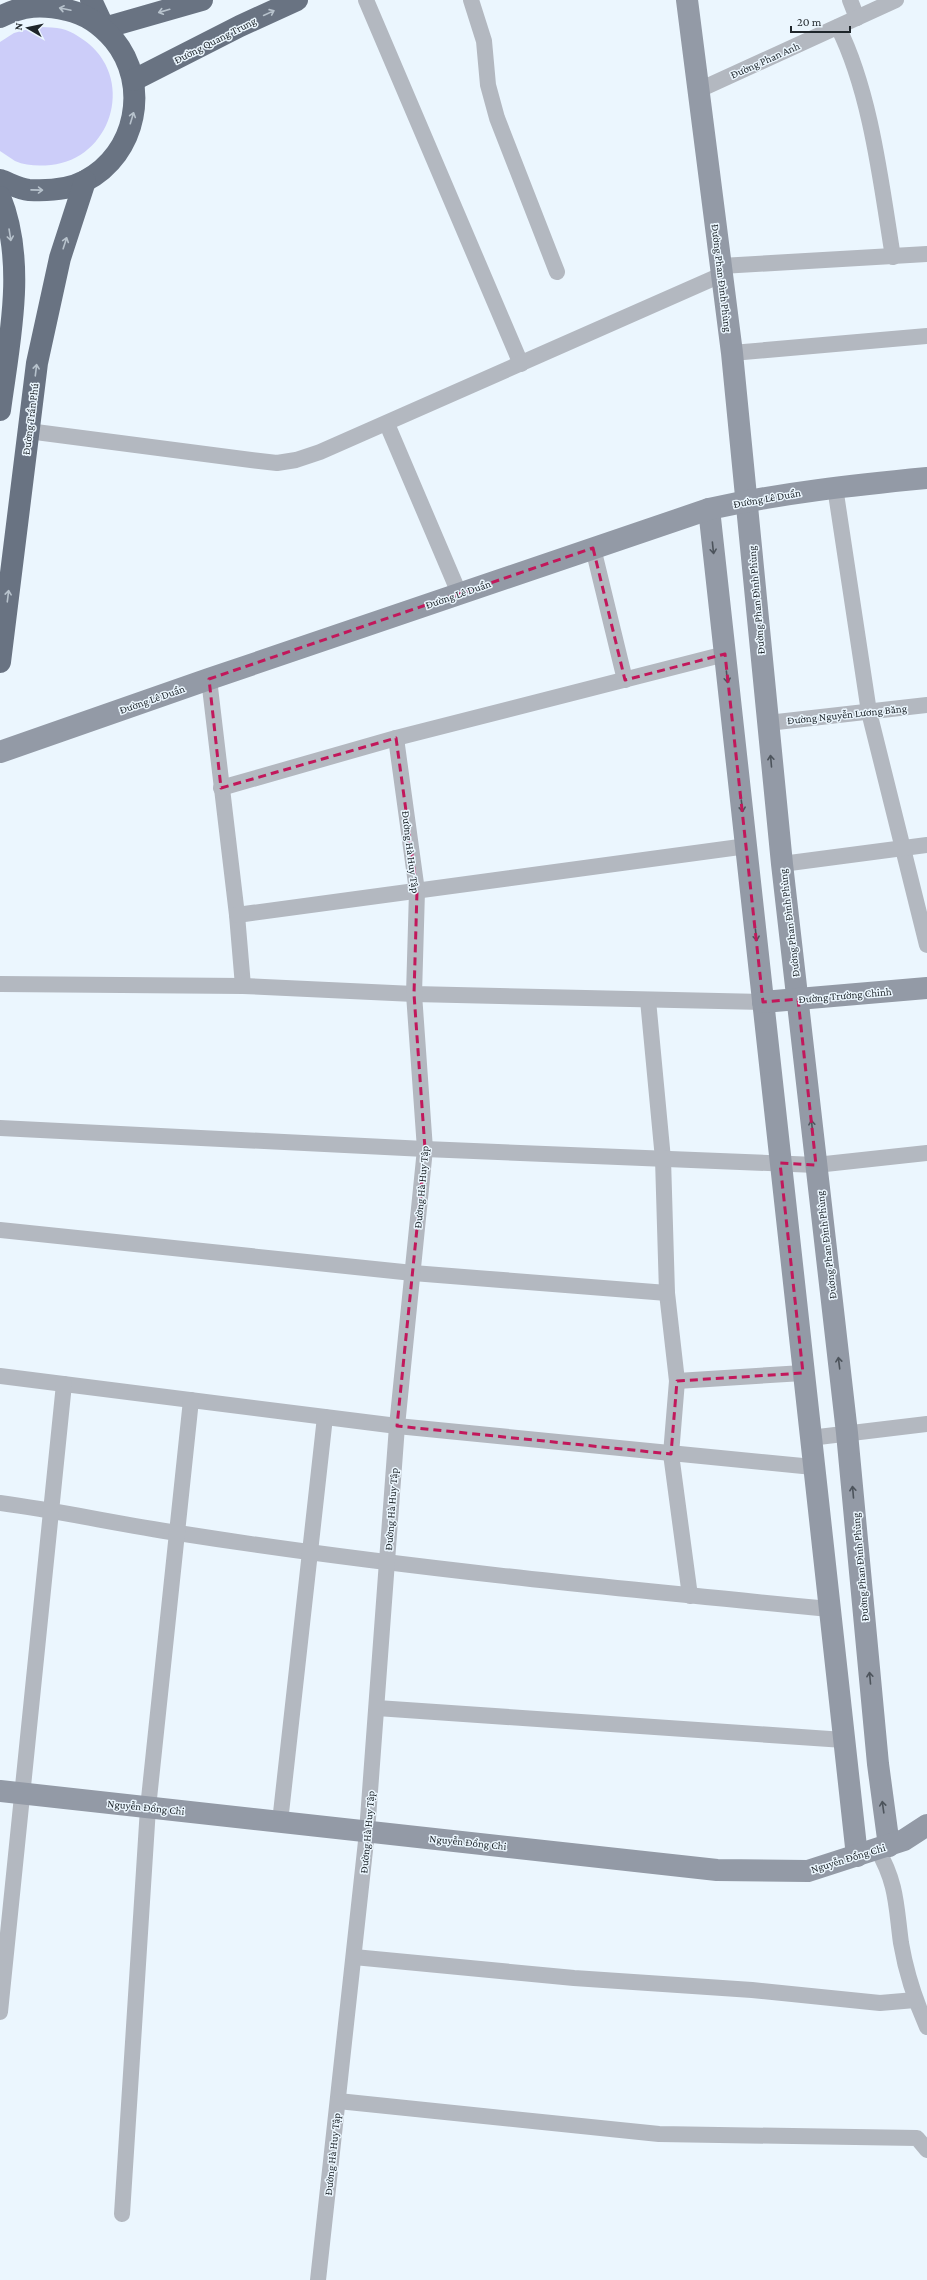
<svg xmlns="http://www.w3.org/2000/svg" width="927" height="2280" font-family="'Crimson Pro',serif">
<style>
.green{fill:#cccdf9}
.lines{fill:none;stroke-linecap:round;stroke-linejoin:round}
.street{stroke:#b3b8c0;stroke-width:16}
.secondary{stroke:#939aa6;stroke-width:22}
.highway{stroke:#697382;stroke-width:22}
.oneway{stroke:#b7c2cc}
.oneway2{stroke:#4d545c}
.marked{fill:none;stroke:#c2185b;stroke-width:3;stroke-dasharray:8 5;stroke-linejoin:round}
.labels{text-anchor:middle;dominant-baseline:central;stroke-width:3;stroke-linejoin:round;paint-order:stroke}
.street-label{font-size:11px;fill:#1e252a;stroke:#ebf6fe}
</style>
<rect width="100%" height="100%" fill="#ebf6fe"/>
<path class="green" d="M 36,27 C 43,27 50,27 57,28 C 69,29 80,37 89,44 C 135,83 110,159 51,165 C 39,166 26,166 15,161 C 10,158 5,154 0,151 L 0,42 L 14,33 Z"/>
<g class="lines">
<g class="street">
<path d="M 366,0 L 521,364"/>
<path d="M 471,0 L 484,41 L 488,85 L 497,118 L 557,272"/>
<path d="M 850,0 L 857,18"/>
<path d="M 838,27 C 871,93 881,183 893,257"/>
<path d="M 699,90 L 896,0"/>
<path d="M 721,266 L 927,254"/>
<path d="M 732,353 L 927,336"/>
<path d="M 387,424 L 459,593"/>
<path d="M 28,431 L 251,460 L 277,463 L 296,460 L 320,452 L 721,275"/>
<path d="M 835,487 L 869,712 L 927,945"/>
<path d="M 593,548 L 625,680"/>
<path d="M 209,679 L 237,915 L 243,986"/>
<path d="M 768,723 L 927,705"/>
<path d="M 221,788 L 396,738 L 725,654"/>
<path d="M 782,864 L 927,845"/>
<path d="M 237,915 L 747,846"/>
<path d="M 0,984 L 243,986 L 414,994 L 763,1002"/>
<path d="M 648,1000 L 663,1159 L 667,1293 L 677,1381 L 671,1454 L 690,1596"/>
<path d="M 0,1128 L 425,1149 L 816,1165 L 927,1153"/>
<path d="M 0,1230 L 413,1273 L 667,1293"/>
<path d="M 0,1376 L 397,1426 L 813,1467"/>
<path d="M 677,1381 L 803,1373"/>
<path d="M 810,1438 L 927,1424"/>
<path d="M 0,1503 C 60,1511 118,1524 178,1533 C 394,1567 612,1588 829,1609"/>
<path d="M 377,1708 L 844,1740"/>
<path d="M 280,1822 L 325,1417"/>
<path d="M 877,1849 C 897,1883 896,1906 901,1943 C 906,1972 915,2000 927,2027"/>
<path d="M 354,1957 L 574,1978 L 752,1990 L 880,2003 L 915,2000"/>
<path d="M 0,2012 L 64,1384"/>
<path d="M 338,2101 L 659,2134 L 917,2138 L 927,2150"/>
<path d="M 122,2214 L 148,1808 L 191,1400"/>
<path d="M 318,2280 L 367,1832 L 397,1426 L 425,1149 L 414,994 L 417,891 L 396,738"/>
</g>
<g class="secondary">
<path d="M 687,0 L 732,353 L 782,864 L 847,1433 L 878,1764 L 889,1846"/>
<path d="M 709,509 L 857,1856"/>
<path d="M 0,752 L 209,679 L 709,509 C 781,493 854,485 927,478"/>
<path d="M 763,1002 L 927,988"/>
<path d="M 0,1791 L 717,1870 L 808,1871 L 904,1840 L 927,1825"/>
</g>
<g class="highway">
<path d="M 91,0 L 104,28 L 202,0"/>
<path d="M 0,17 C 23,5 42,4 67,10 C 86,14 102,26 114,40 C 150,84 137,154 85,181 C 68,190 47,191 29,190 C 19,189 9,183 0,180"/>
<path d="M 134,80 L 240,26 L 297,0"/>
<path d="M 0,197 C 27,263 9,342 0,410"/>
<path d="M 0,662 L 37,363 L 60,258 L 85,181"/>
</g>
</g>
<defs><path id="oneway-shaft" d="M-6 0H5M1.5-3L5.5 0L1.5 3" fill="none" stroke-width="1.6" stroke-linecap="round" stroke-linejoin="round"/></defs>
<g class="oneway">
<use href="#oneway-shaft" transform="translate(65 9) rotate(-168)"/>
<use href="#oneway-shaft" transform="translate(164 11) rotate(164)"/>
<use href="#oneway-shaft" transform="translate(269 13) rotate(-25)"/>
<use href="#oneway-shaft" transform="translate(132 118) rotate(-73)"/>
<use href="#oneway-shaft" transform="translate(37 190) rotate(1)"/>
<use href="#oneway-shaft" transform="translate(10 235) rotate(81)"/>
<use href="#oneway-shaft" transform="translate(65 243) rotate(-72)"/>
<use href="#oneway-shaft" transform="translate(36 370) rotate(-83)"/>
<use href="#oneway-shaft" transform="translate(8 596) rotate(-83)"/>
</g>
<g class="oneway2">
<use href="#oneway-shaft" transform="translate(713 548) rotate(84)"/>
<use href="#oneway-shaft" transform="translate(727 677) rotate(84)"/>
<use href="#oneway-shaft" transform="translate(771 761) rotate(-95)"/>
<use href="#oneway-shaft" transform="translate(742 806) rotate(83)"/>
<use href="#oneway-shaft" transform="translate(756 935) rotate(84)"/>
<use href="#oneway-shaft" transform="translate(812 1126) rotate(-96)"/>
<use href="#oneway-shaft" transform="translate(839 1363) rotate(-97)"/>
<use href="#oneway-shaft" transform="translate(853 1492) rotate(-95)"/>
<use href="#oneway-shaft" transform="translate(870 1678) rotate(-95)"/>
<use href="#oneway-shaft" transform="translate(883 1807) rotate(-98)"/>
</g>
<path class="marked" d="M 593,548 L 625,680 L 725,654 L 763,1002 L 798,999 L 816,1165 L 780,1163 L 803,1373 L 677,1381 L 671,1454 L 397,1426 L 425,1149 L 414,994 L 417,891 L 396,738 L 221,788 L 209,679 Z"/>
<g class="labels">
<g class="street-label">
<text transform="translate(215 40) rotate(-27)">Đường Quang Trung</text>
<text transform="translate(765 60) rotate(-24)">Đường Phan Anh</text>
<text transform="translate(722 278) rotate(83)">Đường Phan Đình Phùng</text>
<text transform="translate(30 419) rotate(-83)">Đường Trần Phú</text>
<text transform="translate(767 498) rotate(-10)">Đường Lê Duẩn</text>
<text transform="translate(458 594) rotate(-19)">Đường Lê Duẩn</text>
<text transform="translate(756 600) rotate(-95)">Đường Phan Đình Phùng</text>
<text transform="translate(152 699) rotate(-19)">Đường Lê Duẩn</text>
<text transform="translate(847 714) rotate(-6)">Đường Nguyễn Lương Băng</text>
<text transform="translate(411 852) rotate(83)">Đường Hà Huy Tập</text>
<text transform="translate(789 923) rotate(-97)">Đường Phan Đình Phùng</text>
<text transform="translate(845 995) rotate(-5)">Đường Trường Chinh</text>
<text transform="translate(421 1187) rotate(-85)">Đường Hà Huy Tập</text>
<text transform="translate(826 1245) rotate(-97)">Đường Phan Đình Phùng</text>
<text transform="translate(391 1509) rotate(-86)">Đường Hà Huy Tập</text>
<text transform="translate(860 1567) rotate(-95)">Đường Phan Đình Phùng</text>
<text transform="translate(146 1807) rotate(6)">Nguyễn Đổng Chi</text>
<text transform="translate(367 1832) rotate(-85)">Đường Hà Huy Tập</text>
<text transform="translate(468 1842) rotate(6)">Nguyễn Đổng Chi</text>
<text transform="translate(848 1858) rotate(-17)">Nguyễn Đổng Chi</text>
<text transform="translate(332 2154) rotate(-84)">Đường Hà Huy Tập</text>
</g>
</g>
<g transform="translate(28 28) rotate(279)" stroke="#ebf6fe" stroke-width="3" paint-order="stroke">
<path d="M0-3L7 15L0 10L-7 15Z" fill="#1e252a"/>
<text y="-6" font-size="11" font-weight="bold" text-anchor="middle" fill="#1e252a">N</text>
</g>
<path d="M791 26v6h59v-6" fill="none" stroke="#1e252a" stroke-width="2"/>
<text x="797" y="26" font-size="12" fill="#1e252a" stroke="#ebf6fe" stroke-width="3" paint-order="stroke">20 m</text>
</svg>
